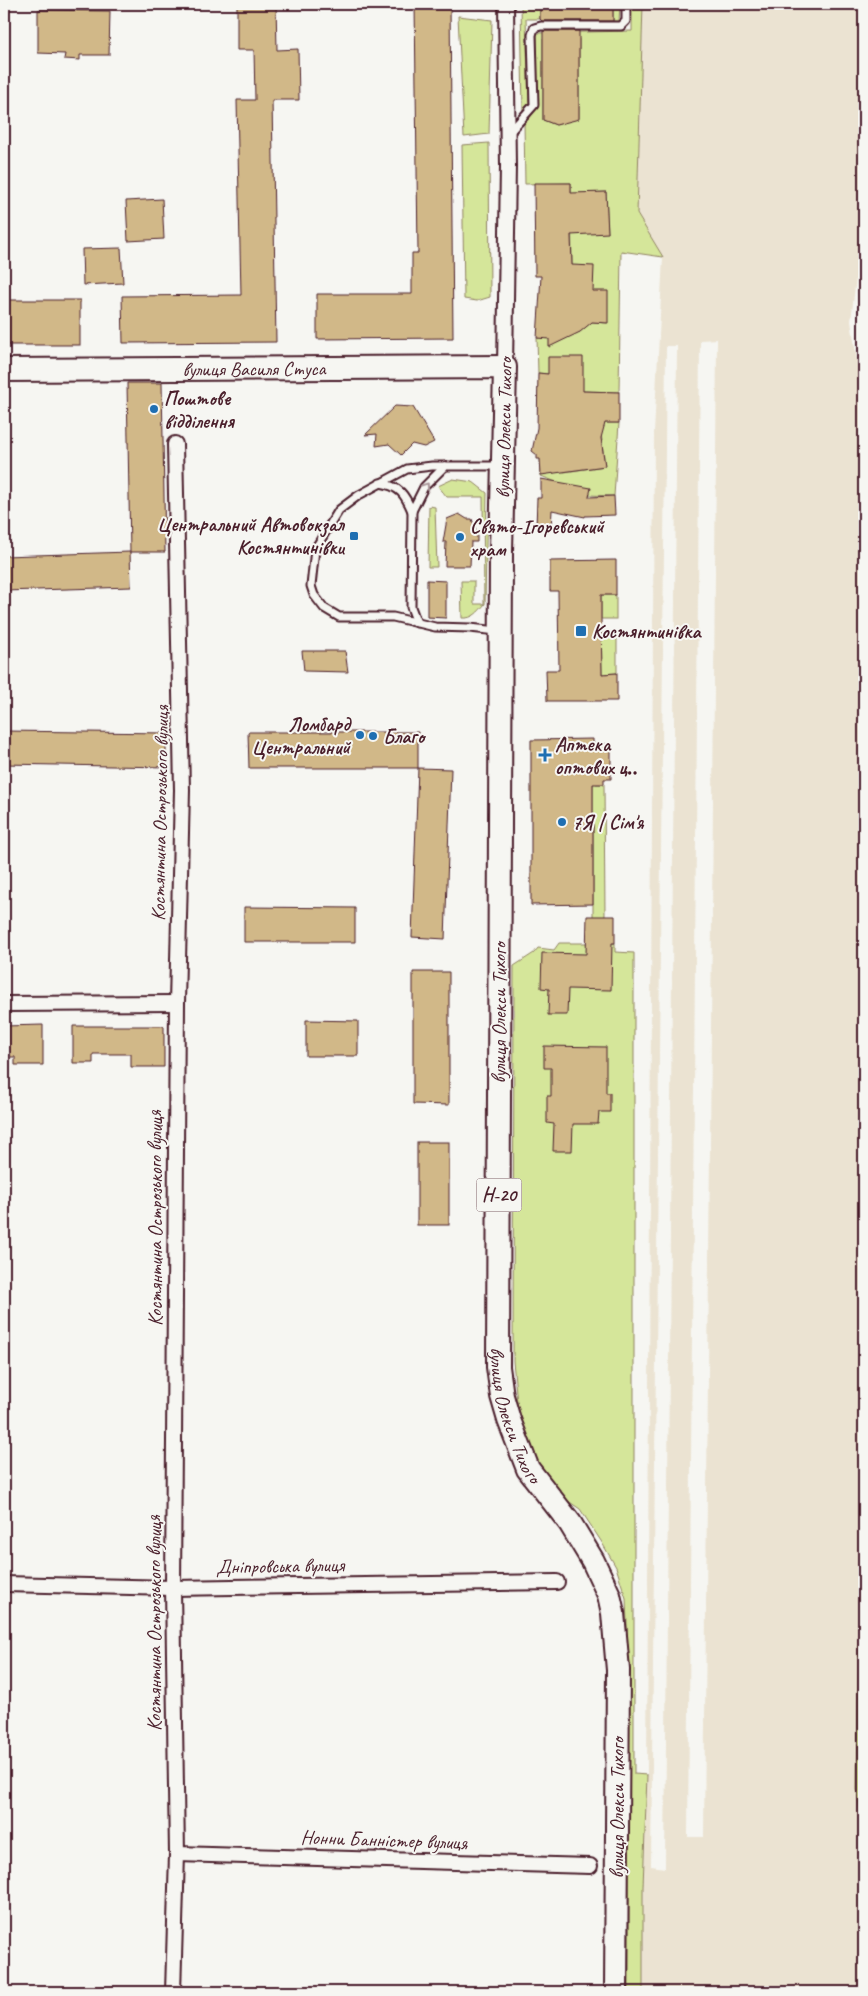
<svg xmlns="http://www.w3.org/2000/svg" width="868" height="1996" font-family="Caveat,sans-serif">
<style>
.built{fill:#ebe3d2;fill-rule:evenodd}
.green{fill:#d5e69a;stroke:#908262;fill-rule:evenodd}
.building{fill:#d1b888;stroke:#4a1f2b}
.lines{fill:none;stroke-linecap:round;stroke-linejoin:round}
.service-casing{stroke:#4a1f2b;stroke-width:11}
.minor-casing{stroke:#4a1f2b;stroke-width:18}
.primary-casing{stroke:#4a1f2b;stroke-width:26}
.service{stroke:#f6f6f2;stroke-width:7}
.minor{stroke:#f6f6f2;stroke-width:14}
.primary{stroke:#f6f6f2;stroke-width:22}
.oneway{stroke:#a99598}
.poi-dot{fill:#1f6fb2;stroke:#f6f6f2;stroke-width:2}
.labels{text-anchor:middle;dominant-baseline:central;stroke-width:4;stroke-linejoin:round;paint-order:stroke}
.shield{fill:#f6f6f2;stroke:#7e6067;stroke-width:1}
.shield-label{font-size:19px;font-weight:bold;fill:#4a1f2b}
.street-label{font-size:20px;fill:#4a1f2b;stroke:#f6f6f2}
.poi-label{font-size:20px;font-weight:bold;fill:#4a1f2b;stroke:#f6f6f2;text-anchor:start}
</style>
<rect width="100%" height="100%" fill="#f6f6f2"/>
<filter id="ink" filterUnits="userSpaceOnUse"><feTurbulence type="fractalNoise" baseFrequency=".02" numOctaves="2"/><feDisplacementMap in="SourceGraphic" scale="10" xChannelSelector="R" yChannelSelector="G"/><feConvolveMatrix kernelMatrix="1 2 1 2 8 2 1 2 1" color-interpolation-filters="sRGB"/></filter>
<g filter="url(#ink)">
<path class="built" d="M 643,4 L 864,4 L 864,208 L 851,321 L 864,408 L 864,1244 L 857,1789 L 864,1852 L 864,1992 L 643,1992 L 643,1887 L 647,1775 L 654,433 L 663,257 L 637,214 ZM 717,339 L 704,1837 L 688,1837 L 700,340 ZM 666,346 L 677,346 L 665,1868 L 651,1866 Z"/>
<g class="green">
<path d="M 521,4 L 540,4 L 540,19 L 526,19 L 529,105 L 523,112 Z"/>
<path d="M 613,4 L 620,4 L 619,21 L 613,21 Z"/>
<path d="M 632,4 L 643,4 L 637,214 L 663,257 L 621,251 L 619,392 L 583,391 L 548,374 L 538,373 L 537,338 L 556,339 L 580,332 L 592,322 L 607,323 L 593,291 L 572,266 L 571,183 L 525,184 L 524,122 L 529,119 L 538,106 L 537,33 L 632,31 ZM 543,39 L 579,39 L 579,118 L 556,125 L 543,120 ZM 606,192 L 608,233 L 589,193 Z"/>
<path d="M 458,16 L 492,20 L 489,134 L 464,137 Z"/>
<path d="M 489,143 L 490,297 L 477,301 L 464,299 L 462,145 Z"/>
<path d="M 605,423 L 619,423 L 614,496 L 589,495 L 541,476 L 540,459 L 564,472 L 605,466 L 601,433 Z"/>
<path d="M 453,479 L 473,482 L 487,493 L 485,604 C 478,612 473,619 462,618 L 461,581 L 474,581 L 474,604 L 484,604 L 483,497 L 447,497 L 438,486 Z"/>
<path d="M 429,506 L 435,507 L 437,567 L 428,567 Z"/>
<rect x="601" y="595" width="15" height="24"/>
<path d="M 601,632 L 617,632 L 617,673 L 602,674 Z"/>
<path d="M 593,744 L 596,744 L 596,784 L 604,784 L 605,916 L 593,920 Z"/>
<path d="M 559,943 L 615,943 L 615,952 L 634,953 L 634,1774 L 647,1775 L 643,1887 L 643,1992 L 629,1992 L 629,1677 L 626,1598 L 616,1567 L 601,1541 L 580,1509 L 565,1499 L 540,1467 L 527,1438 L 517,1403 L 513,1361 L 514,966 L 534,953 L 538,948 L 554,950 Z"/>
<path d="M 864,1244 L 864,1852 L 857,1789 Z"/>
</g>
<g class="building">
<path d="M 237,4 L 276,4 L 277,50 L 298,49 L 299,100 L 272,100 L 276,342 L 123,343 L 122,296 L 241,295 L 237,100 L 255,100 L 254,50 L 237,50 Z"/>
<path d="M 415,4 L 450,4 L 453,338 L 317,339 L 317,294 L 412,294 L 412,253 L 418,253 Z"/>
<path d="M 540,4 L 613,4 L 613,21 L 542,21 L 540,19 Z"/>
<path d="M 38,10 L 110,11 L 109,55 L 80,55 L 80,60 L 64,59 L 65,54 L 38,53 Z"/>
<path d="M 543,31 L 579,31 L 579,119 L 556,125 L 543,120 Z"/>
<path d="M 534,183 L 571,183 L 571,193 L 606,192 L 608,233 L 571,235 L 572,265 L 594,266 L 593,291 L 608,291 L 608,323 L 592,322 L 580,332 L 549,347 L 549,339 L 537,338 L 541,276 L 535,276 Z"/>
<path d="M 162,199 L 164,239 L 128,241 L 126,201 Z"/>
<path d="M 121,248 L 123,283 L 83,285 L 82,249 Z"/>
<rect x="4" y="300" width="76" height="45"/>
<path d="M 548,357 L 583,357 L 583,391 L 619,392 L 619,423 L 605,423 L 601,438 L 605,466 L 541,475 L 540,459 L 537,459 L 537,455 L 532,451 L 537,428 L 538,373 L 548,374 Z"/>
<path d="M 127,383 L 162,383 L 165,552 L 130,552 Z"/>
<path d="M 395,406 L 413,407 L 434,442 L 424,447 L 412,444 L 401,455 L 389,444 L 376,446 L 377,434 L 365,435 Z"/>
<path d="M 541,479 L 591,488 L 589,497 L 614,496 L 615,515 L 585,516 L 585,517 L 552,510 L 551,529 L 536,528 L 537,498 L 541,498 Z"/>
<path d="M 459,514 L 467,519 L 472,519 L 477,533 L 477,542 L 471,542 L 470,566 L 445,566 L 446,542 L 443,542 L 447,519 Z"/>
<path d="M 130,552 L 131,587 L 4,591 L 4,556 Z"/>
<path d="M 616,560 L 616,595 L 601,595 L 601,619 L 602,674 L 617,673 L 617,701 L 547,701 L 546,670 L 559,670 L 558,591 L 550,591 L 550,561 Z"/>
<path d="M 427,580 L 446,581 L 446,618 L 427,617 Z"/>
<path d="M 302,651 L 345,651 L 348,672 L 304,671 Z"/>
<path d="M 4,731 L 166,733 L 166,767 L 4,764 Z"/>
<path d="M 248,732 L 418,732 L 418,768 L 249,768 Z"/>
<path d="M 593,739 L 593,744 L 611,744 L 611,779 L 604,779 L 604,784 L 593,784 L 593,904 L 531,905 L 531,740 Z"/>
<path d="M 418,768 L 451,769 L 445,939 L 412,937 Z"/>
<path d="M 244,907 L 355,908 L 355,942 L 244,942 Z"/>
<path d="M 587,916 L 615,916 L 615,943 L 612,943 L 611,990 L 568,989 L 567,1015 L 548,1015 L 549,989 L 541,988 L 542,953 L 586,954 Z"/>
<path d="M 413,972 L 449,972 L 449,1105 L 413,1104 Z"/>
<path d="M 306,1020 L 358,1021 L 358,1056 L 306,1056 Z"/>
<path d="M 43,1025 L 43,1065 L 15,1065 L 15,1057 L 4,1057 L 4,1026 Z"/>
<path d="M 73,1026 L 164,1026 L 164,1067 L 131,1067 L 131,1054 L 93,1054 L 93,1063 L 73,1063 Z"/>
<path d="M 544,1046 L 606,1047 L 606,1093 L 610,1093 L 610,1112 L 599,1112 L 598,1124 L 573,1124 L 572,1151 L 553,1151 L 554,1124 L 547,1123 L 547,1096 L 551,1096 L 551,1068 L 544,1068 Z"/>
<rect x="417" y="1142" width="32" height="83"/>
</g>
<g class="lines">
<g class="service-casing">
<g id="service">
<path d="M 509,133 L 534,105 L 532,35 L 534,28 L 541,26 L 621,26 L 626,21 L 626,4"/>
<path d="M 380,483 C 400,486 405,495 412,511"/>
<path d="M 417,623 L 411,607 L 412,511 L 424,487 L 445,466"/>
<path d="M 497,631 L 470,628 L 435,627 L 393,617 L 339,617 L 324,608 L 314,595 L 311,586 L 315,549 L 339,510 L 359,495 L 407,469 L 432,466 L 500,466"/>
</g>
</g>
<g class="minor-casing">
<g id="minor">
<path d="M 505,367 L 508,166 L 506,4"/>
<path d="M 4,1004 L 177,1003"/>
<path d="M 4,1584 L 173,1588 L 557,1582"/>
<path d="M 177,1854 L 590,1866"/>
<path d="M 173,1992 L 177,1854 L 173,1588 L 177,1003 L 182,790 L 175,444"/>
</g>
</g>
<g class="primary-casing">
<g id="primary">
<path id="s1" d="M 4,370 L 505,367 L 501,552 L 498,1367 L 502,1396 L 509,1420 L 528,1469 L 570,1523 L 593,1561 L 609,1595 L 613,1613 L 618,1670 L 616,1992"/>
</g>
</g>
<use href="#service" class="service"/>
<use href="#minor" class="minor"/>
<use href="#primary" class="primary"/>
</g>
<defs><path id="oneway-chevron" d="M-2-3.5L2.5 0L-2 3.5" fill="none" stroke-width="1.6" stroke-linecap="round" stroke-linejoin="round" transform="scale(1.25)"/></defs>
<use class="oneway" href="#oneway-chevron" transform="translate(426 486) rotate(-56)"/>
</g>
<g class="poi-dot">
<circle cx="154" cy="409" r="5"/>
<rect x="349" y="531" width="10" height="10" rx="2.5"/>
<circle cx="460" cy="537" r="5"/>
<rect x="575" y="625" width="12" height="12" rx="2.5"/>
<circle cx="360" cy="735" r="5"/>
<circle cx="373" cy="736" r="5"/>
<path d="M542.5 747.5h5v5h5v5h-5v5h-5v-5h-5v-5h5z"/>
<circle cx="562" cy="822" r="5"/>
</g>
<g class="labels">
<rect class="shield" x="476.5" y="1178.5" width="45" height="33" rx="4"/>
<g class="shield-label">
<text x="499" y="1195">Н-20</text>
</g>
<g class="street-label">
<text stroke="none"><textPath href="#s1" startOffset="250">вулиця Василя Стуса</textPath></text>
<text transform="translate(504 428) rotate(-89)">вулиця Олекси Тихого</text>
<text transform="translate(160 813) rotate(-89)">Костянтина Острозького вулиця</text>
<text transform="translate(499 1013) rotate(-90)">вулиця Олекси Тихого</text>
<text transform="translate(155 1218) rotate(-90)">Костянтина Острозького вулиця</text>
<text stroke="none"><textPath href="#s1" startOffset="1552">вулиця Олекси Тихого</textPath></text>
<text transform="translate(280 1566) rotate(-1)">Дніпровська вулиця</text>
<text transform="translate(154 1623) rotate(-90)">Костянтина Острозького вулиця</text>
<text transform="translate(617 1808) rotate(-90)">вулиця Олекси Тихого</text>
<text transform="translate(384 1840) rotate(2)">Нонни Банністер вулиця</text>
</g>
<g class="poi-label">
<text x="164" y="398">Поштове<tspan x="164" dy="23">відділення</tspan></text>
<text x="344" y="524" text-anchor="end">Центральний Автовокзал<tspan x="344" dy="23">Костянтинівки</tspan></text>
<text x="470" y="526">Свято-Ігоревський<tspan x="470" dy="23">храм</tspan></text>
<text x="592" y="631">Костянтинівка</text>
<text x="350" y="724" text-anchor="end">Ломбард<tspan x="350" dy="23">Центральний</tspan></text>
<text x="383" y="736">Благо</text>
<text x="555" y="744">Аптека<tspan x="555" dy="23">оптових ц‥</tspan></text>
<text x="572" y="822">7Я | Сім'я</text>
</g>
</g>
<rect width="868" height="1996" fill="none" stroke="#f6f6f2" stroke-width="20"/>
<rect x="10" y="10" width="848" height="1976" fill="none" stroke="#4a1f2b" stroke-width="2" filter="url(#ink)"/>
</svg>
